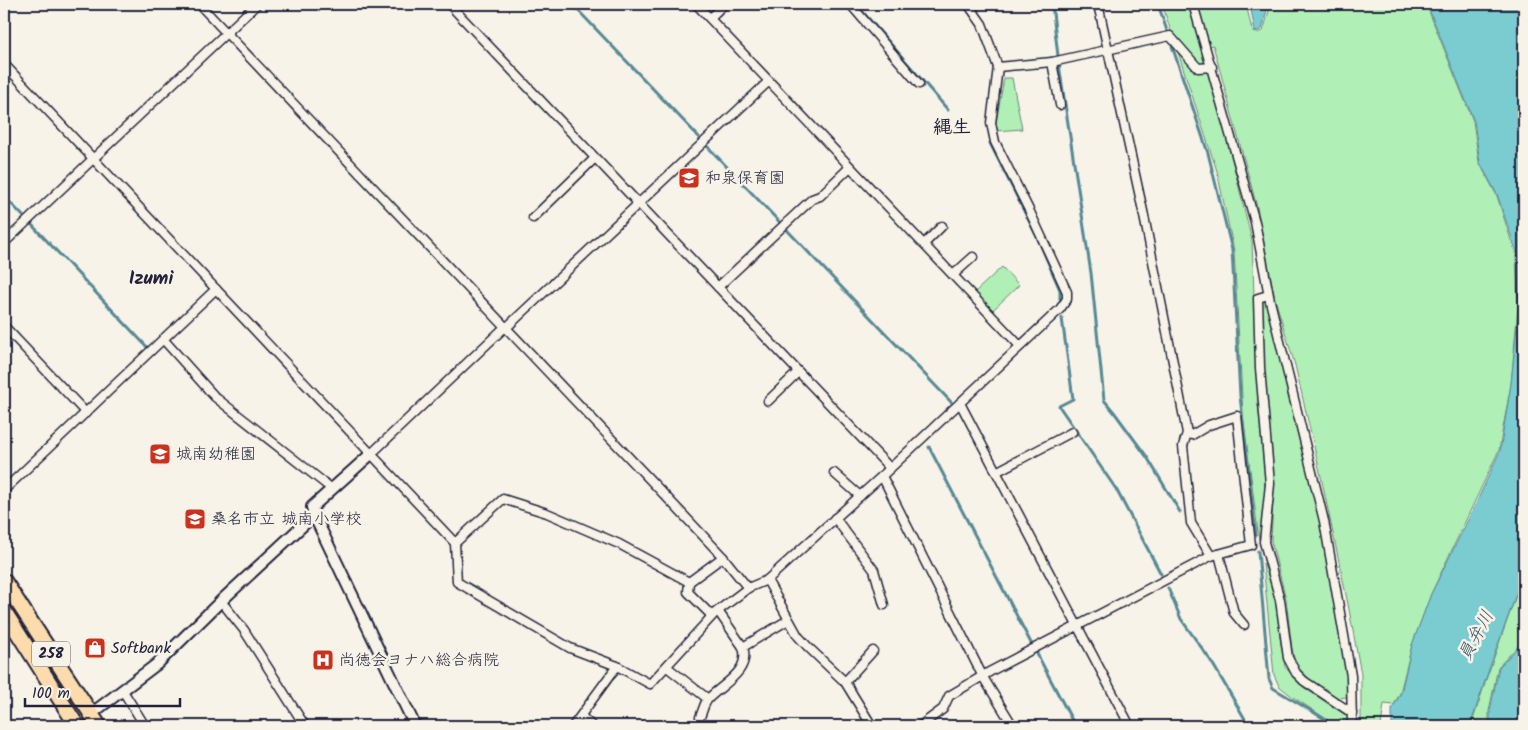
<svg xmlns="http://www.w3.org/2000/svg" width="1528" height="730" font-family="Kalam,'Klee One',sans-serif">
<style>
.green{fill:#b0efb6;stroke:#698878}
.water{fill:#7accd0;stroke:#578894}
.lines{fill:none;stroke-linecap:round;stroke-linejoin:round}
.stream{stroke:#578894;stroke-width:3}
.minor-casing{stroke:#22223b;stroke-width:11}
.tertiary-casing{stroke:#22223b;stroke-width:14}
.trunk-casing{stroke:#22223b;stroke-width:18}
.minor{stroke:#f7f3e8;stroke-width:8}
.tertiary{stroke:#f7f3e8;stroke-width:10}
.trunk{stroke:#fcdcac;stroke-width:14}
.labels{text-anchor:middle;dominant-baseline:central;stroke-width:5;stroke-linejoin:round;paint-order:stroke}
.shield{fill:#f7f3e8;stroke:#62616f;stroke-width:1}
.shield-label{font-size:15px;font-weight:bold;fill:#22223b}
.poi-label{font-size:16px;fill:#22223b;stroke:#f7f3e8;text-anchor:start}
.water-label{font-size:18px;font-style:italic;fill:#3c5568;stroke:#f7f3e8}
.quarter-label{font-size:19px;font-weight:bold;fill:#22223b;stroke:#f7f3e8}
</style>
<rect width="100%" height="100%" fill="#f7f3e8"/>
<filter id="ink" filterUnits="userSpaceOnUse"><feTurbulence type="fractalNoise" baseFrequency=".02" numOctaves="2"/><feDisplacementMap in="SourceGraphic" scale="10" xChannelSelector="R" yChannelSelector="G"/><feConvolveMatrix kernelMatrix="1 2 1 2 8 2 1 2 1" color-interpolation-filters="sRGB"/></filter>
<g filter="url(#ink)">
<g class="green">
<path d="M 1162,4 L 1246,4 L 1252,30 L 1255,33 L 1263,31 L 1269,11 L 1267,4 L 1426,4 L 1473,121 L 1479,162 L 1497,196 L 1516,256 L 1518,306 L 1511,384 L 1499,450 L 1431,594 L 1412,645 L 1400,693 L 1394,705 L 1384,704 L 1381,726 L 1361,726 L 1361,674 L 1348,604 L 1320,472 L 1295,365 L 1275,299 L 1257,207 L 1213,45 L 1205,48 L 1252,241 L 1258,403 L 1265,470 L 1264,530 L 1259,540 L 1243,415 L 1234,251 L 1217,171 Z"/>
<path d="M 1004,78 L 1012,78 L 1022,129 L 996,131 L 996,123 Z"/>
<path d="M 1002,267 L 1019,285 L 993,310 L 975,292 Z"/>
<path d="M 1267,298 L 1289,400 L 1320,519 L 1348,676 L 1347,697 L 1337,698 L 1303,674 L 1296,666 L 1292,649 L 1286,599 L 1271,541 L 1274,481 L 1264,385 L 1260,300 Z"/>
<path d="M 1263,563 L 1278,596 L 1280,637 L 1285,667 L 1303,687 L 1347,716 L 1349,726 L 1337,726 L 1293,697 L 1279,686 L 1274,675 Z"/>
<path d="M 1524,586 L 1524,640 L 1498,667 L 1489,711 L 1489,726 L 1471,726 L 1488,674 L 1518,590 Z"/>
</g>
<g class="water">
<path d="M 1250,4 L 1266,4 L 1267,10 L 1262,29 L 1255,32 Z"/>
<path d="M 1427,4 L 1524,4 L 1524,585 L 1518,589 L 1487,675 L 1470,726 L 1392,726 L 1392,709 L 1401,693 L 1412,645 L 1431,594 L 1473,510 L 1500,451 L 1511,384 L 1519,306 L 1518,256 L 1497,194 L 1480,163 L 1474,121 Z"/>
<path d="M 1524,641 L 1524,726 L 1490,726 L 1490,711 L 1499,667 Z"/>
</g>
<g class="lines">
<g class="stream">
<path d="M 572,4 L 699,137"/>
<path d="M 856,4 L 948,110"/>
<path d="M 1052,4 L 1058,56"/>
<path d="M 1158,4 L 1208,153 L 1232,250 L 1240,396 L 1256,535"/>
<path d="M 1059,65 L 1091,273 L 1104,400 L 1114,412 L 1147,457 L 1180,512"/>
<path d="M 990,143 L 1037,237 L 1060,290 L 1060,299"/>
<path d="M 708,147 L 951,402"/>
<path d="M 4,196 L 23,216"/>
<path d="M 32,225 L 148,348"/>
<path d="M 1062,318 L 1073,399 L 1059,406 L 1116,489 L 1161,574"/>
<path d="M 929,447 L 1032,645"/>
<path d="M 1258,551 L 1269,679 L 1273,688 L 1323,718 L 1332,726"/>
<path d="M 1168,588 L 1181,619 L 1211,661 L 1245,719 L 1245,726"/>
<path d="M 1036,652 L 1075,726"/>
</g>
<g class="minor-casing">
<g id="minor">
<path d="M 199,4 L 692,524 L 723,557 L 748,588"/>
<path d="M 449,4 L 890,468"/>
<path d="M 696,4 L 1020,346"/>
<path d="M 850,4 L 919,84"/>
<path d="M 1098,4 L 1143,211 L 1187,433 L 1183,446 L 1191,523 L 1211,556 L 1251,545 L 1237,416 L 1209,425 L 1192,435 L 1187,433"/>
<path d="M 1193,4 L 1255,222 L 1270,301 L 1324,521 L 1351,676 L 1352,726"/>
<path d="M 710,18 L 724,4"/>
<path d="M 1052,62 L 1060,105"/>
<path d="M 4,64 L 455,543 L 457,582 L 570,648 L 617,666 L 650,684 L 715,613 L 748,588 L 767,580 L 882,476 L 1060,309 L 1067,299 L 1067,292 L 1030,212 L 995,142 L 991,123 L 998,67 L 982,24 L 968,4"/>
<path d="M 998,67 L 1052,62 L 1170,36 L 1198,68 L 1212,67"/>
<path d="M 533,218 L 595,158"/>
<path d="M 4,243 L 257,4"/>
<path d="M 924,244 L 942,226"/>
<path d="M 953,275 L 973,257"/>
<path d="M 718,287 L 812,199 L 820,196 L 850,167"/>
<path d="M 1268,295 L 1258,298 L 1260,368 L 1270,484 L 1264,542 L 1280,600 L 1288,658 L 1296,673 L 1304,681 L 1352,713"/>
<path d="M 4,326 L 86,413"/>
<path d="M 506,328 L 769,81"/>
<path d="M 163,339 L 215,397 L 332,489"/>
<path d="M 768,401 L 798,372"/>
<path d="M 960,403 L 1130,726"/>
<path d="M 371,454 L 505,327"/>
<path d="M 996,472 L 1072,432"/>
<path d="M 834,473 L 860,496"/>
<path d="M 882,476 L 983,677 L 1013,726"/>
<path d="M 4,490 L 216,289"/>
<path d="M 835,518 L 874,570 L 884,605"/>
<path d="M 455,543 L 503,499 L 547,513 L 619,544 L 689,582"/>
<path d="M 1219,554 L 1234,613 L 1244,625"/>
<path d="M 767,580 L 798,636 L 808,647 L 845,682 L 872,726"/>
<path d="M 221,601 L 244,630 L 305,726"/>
<path d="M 718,611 L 743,647"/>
<path d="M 712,616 L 688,592 L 689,582 L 723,557"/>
<path d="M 667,667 L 708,699"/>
<path d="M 845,682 L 873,651"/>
<path d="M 123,691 L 145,726"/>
<path d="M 581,716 L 592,726"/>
<path d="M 700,717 C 703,711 704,703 708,699 C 722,684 751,672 743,647 L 788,620"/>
<path d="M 573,726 L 617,666"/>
<path d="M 920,726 L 943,709 L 949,696 L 991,671 L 1211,556"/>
</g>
</g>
<g class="tertiary-casing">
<g id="tertiary">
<path d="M 314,515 L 415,726"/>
<path d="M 91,714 L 157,664 L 221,601 L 314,515 L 312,507 L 371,454"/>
</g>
</g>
<g class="trunk-casing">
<g id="trunk">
<path d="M 4,581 L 99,726"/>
<path d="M 4,611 L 77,726"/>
</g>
</g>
<use href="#minor" class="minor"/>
<use href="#tertiary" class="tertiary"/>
<use href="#trunk" class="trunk"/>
</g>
</g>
<defs>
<g id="school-square" transform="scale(1.125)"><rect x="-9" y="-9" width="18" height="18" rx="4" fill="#c8321e" stroke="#f7f3e8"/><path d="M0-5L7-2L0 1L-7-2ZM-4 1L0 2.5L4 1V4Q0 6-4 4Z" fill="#fff"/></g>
<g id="shop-square" transform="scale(1.125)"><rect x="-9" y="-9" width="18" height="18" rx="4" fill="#c8321e" stroke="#f7f3e8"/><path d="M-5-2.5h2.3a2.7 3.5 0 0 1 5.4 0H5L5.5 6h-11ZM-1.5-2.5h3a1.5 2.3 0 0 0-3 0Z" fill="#fff"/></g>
<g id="hospital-square" transform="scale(1.125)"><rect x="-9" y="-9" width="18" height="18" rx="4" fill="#c8321e" stroke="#f7f3e8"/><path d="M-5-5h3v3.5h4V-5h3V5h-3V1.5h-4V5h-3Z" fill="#fff"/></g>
</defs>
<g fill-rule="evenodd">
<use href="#school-square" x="689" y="178"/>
<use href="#school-square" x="160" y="454"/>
<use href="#school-square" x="195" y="519"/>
<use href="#shop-square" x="95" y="648"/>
<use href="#hospital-square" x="323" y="660"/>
</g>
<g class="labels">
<rect class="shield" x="32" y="641.5" width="38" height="25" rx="4"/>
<g class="shield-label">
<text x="51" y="654">258</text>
</g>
<g class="poi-label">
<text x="705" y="178">和泉保育園</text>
<text x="176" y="454">城南幼稚園</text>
<text x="211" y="519">桑名市立 城南小学校</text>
<text x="111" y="648">Softbank</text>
<text x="339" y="660">尚徳会ヨナハ総合病院</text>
</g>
<g class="water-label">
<text transform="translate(1477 636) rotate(-62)">員弁川</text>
</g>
<g class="quarter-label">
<text x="952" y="128">縄生</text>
<text x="151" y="279">Izumi</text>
</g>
</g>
<rect width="1528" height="730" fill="none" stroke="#f7f3e8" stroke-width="20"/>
<rect x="10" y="10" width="1508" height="710" fill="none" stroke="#22223b" stroke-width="2" filter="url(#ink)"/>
<path d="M25 698v8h155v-8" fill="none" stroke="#22223b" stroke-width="2.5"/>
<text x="32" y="698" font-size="15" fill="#22223b" stroke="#f7f3e8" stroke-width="4" paint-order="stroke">100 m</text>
</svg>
